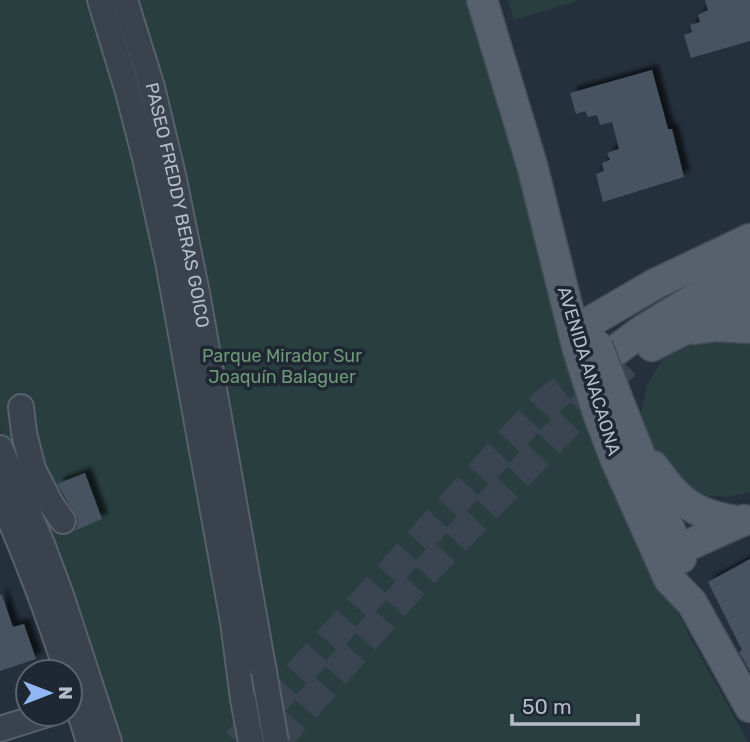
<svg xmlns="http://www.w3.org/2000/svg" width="750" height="742" font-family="Rubik,sans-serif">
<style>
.green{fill:#283e3f}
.building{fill:#475361;filter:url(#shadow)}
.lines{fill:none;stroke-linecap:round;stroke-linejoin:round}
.major-tunnel{stroke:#3b4552;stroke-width:30;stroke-dasharray:30 15;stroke-linecap:butt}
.minor-casing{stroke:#57606b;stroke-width:28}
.major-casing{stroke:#424b56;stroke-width:33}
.minor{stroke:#39424d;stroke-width:24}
.major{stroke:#57616d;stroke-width:30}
.minor-bridge-casing{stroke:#57606b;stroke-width:28;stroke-linecap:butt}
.major-bridge-casing{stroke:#424b56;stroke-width:33;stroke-linecap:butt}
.minor-bridge{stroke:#39424d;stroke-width:24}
.major-bridge{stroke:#57616d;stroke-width:30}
.labels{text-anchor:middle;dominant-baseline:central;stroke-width:7;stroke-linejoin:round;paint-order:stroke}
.street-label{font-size:18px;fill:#b5bdc8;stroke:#1e2732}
.park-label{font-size:18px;fill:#6e9877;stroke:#1e2732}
</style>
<defs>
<filter id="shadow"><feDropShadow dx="6" dy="-6" stdDeviation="2" flood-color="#0009"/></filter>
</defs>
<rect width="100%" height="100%" fill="#25303d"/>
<g class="green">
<path d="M 0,0 L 465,0 L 594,426 L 658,573 L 690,637 L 748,742 L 118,742 L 45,529 L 0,428 Z"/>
<path d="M 508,0 L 581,0 L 514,20 Z"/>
<path d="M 708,336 L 750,341 L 750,492 L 728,497 L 701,495 L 676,483 L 644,440 L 641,412 L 647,385 L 661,362 L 682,345 Z"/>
</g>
<g class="building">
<path d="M 705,0 L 750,0 L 750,41 L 691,58 L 684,35 L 692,32 L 690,25 L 700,22 L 698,15 L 708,10 Z"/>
<path d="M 652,70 L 668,129 L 672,129 L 684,177 L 603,202 L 596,174 L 604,171 L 602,163 L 610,160 L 607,153 L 619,149 L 612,122 L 600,125 L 597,115 L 588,117 L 585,111 L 576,114 L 570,93 Z"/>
<path d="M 85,473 L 102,519 L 74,531 L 77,527 L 78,519 L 57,484 Z"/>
<path d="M 750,559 L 750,671 L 739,652 L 742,650 L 708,582 Z"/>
<path d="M 0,595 L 2,595 L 13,627 L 24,624 L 36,659 L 0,671 Z"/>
</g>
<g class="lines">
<g class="major-tunnel">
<path d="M 237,742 L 543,405 L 603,359"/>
<path d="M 275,742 L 414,583 L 625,364"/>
</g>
<g class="minor-casing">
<g id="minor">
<path d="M 100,0 L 128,92 L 145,158 L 168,262 L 233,622 L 243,699"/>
<path id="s1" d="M 125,0 L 152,87 L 173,175 L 197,293 L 264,672"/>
<path d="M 21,407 L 24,433 L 33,469"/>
<path d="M 0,448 L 42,544 L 61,595 L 109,742"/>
<path d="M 1,488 L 33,469 L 51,504 L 63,521"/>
<path d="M 0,496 C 25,554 48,612 67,672"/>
<path d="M 70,681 L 89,742"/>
<path d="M 0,729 L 48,714"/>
</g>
</g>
<g class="major-casing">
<g id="major">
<path d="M 482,0 L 532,165 L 578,350"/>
<path d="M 694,329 L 716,326 L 750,328"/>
<path d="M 577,345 L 588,323 L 655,284 L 750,239"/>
<path d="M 652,346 L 750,296"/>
<path d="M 615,351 L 643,330 L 750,265"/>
<path d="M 621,408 L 681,558"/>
<path d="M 599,416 L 615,458 L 669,579 L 692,603 L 750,707"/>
<path d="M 653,466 C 667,485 680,503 702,512 C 714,518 728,519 740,522"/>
<path d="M 660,558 L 744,520"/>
</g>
</g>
<use href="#minor" class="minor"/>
<use href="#major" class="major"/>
<g class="minor-bridge-casing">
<g id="minor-bridge">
<path d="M 264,672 L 276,742"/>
<path d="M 243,699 L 251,742"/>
</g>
</g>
<g class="major-bridge-casing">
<g id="major-bridge">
<path d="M 597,345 L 621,408"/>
<path d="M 578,350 L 599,416"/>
</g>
</g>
<use href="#minor-bridge" class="minor-bridge"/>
<use href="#major-bridge" class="major-bridge"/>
</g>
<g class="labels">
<g class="street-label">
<text stroke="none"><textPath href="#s1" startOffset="212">PASEO FREDDY BERAS GOICO</textPath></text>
<text transform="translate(589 371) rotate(73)">AVENIDA ANACAONA</text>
</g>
<g class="park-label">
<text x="282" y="356">Parque Mirador Sur<tspan x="282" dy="21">Joaquín Balaguer</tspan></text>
</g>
</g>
<g transform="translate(49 693) rotate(90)"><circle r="33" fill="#1e2732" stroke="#5a636e" stroke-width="2"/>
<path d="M0-5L12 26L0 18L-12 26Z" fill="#90b7f3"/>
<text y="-10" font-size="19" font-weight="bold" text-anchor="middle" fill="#b5bdc8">N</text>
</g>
<path d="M512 714v10h126v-10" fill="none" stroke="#b5bdc8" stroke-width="3.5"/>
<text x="522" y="714" font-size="21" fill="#b5bdc8" stroke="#1e2732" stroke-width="5" paint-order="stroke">50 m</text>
</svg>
